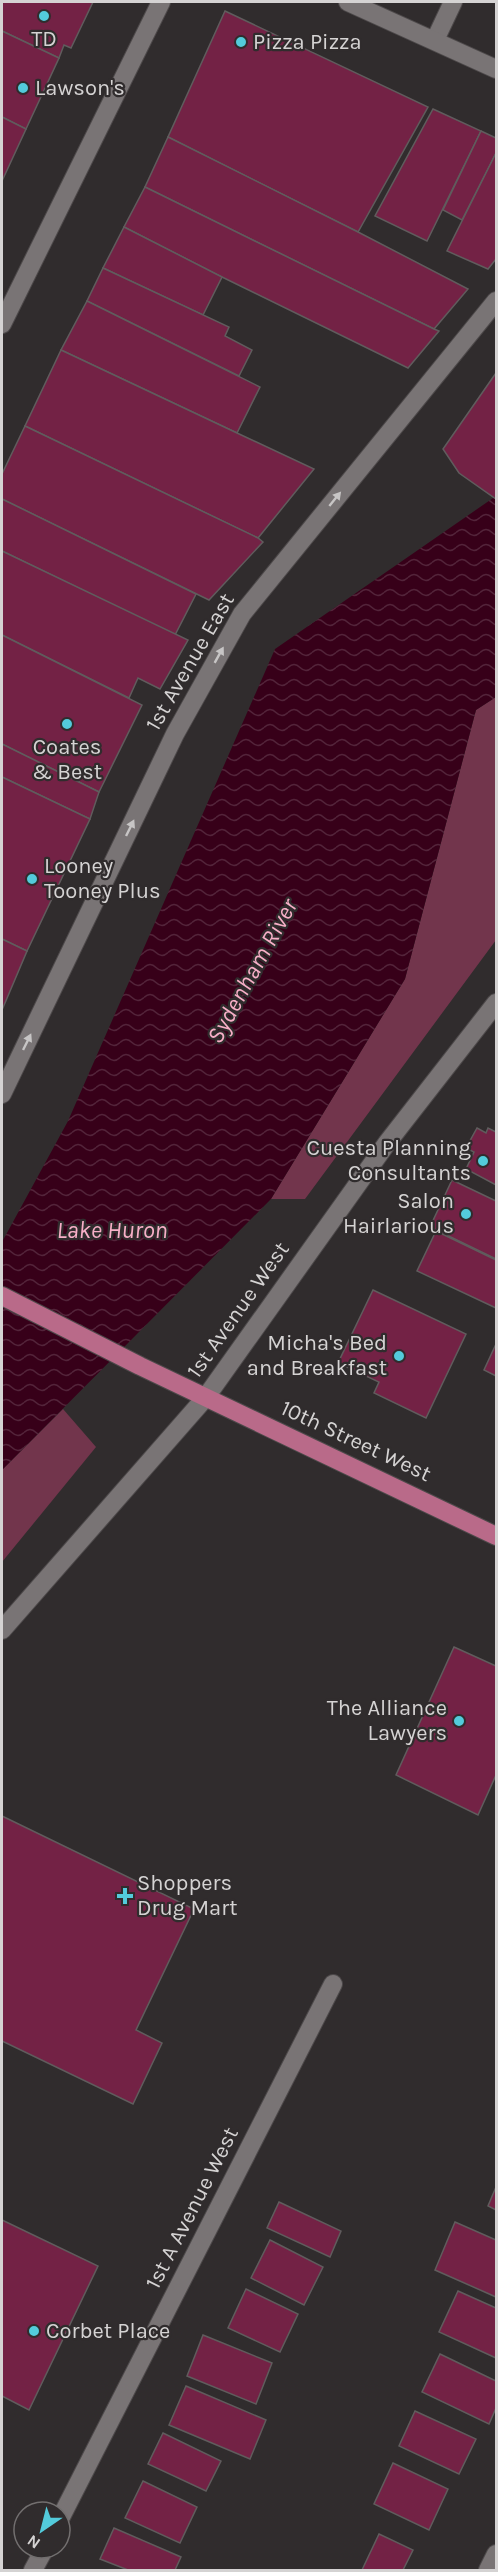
<svg xmlns="http://www.w3.org/2000/svg" width="498" height="2572" font-family="Karla,sans-serif">
<style>
.green{fill:#72354c}
.water{fill:url(#water-waves)}
.building{fill:#732245;stroke:#605c5d;stroke-width:1.5}
.lines{fill:none;stroke-linecap:round;stroke-linejoin:round}
.lane-casing{stroke:#4d494a;stroke-width:20}
.street-casing{stroke:#4d494a;stroke-width:20}
.secondary-casing{stroke:#4d494a;stroke-width:20}
.primary-casing{stroke:#4d494a;stroke-width:20}
.lane{stroke:#797475;stroke-width:18}
.street{stroke:#797475;stroke-width:18}
.secondary{stroke:#797475;stroke-width:18}
.primary{stroke:#b96a89;stroke-width:18}
.oneway{fill:#c7c5c5}
.poi-dot{fill:#53cbdb;stroke:#302c2d;stroke-width:2}
.labels{text-anchor:middle;dominant-baseline:central;stroke-width:4.5;stroke-linejoin:round;paint-order:stroke}
.poi-label{font-size:22px;fill:#d5d3d3;stroke:#302c2d;text-anchor:start}
.street-label{font-size:22px;fill:#d5d3d3;stroke:#302c2d}
.water-label{font-size:24px;font-style:italic;fill:#f7afc7;stroke:#302c2d}
</style>
<defs>
<pattern id="water-waves" width="16" height="10" patternUnits="userSpaceOnUse" patternTransform="scale(1.5)"><rect width="16" height="10" fill="#370019"/><path d="M0 5q4-4 8 0t8 0" fill="none" stroke="#53243a"/></pattern>
</defs>
<rect width="100%" height="100%" fill="#302c2d"/>
<g class="green">
<path d="M 496,697 L 496,940 L 305,1199 L 271,1199 L 405,979 L 476,710 Z"/>
<path d="M 63,1409 L 96,1447 L 2,1562 L 2,1470 Z"/>
</g>
<path class="water" d="M 496,496 L 496,697 L 476,710 L 405,979 L 271,1199 L 2,1470 L 2,1242 L 68,1121 L 275,649 Z"/>
<g class="building">
<path d="M 2,2 L 93,2 L 71,48 L 64,45 L 59,58 L 2,31 Z"/>
<path d="M 225,11 L 428,107 L 358,232 L 168,137 Z"/>
<path d="M 2,31 L 59,58 L 26,129 L 2,117 Z"/>
<path d="M 433,109 L 481,131 L 427,241 L 375,216 Z"/>
<path d="M 2,117 L 26,129 L 2,181 Z"/>
<path d="M 481,131 L 496,138 L 496,153 L 462,220 L 443,210 Z"/>
<path d="M 168,137 L 358,232 L 468,289 L 434,329 L 145,187 Z"/>
<path d="M 496,153 L 496,259 L 488,269 L 447,251 Z"/>
<path d="M 145,187 L 434,329 L 439,331 L 408,368 L 222,277 L 124,227 Z"/>
<path d="M 124,227 L 222,277 L 203,315 L 103,268 Z"/>
<path d="M 103,268 L 229,327 L 225,336 L 252,350 L 239,376 L 87,301 Z"/>
<path d="M 87,301 L 260,387 L 237,433 L 61,350 Z"/>
<path d="M 61,350 L 237,433 L 314,469 L 258,538 L 25,426 Z"/>
<path d="M 496,373 L 496,499 L 459,473 L 443,449 Z"/>
<path d="M 25,426 L 258,538 L 263,542 L 209,600 L 2,499 L 2,474 Z"/>
<path d="M 2,499 L 196,594 L 175,635 L 2,551 Z"/>
<path d="M 2,551 L 188,640 L 160,689 L 138,678 L 129,698 L 2,635 Z"/>
<path d="M 2,635 L 142,705 L 99,792 L 2,744 Z"/>
<path d="M 2,744 L 99,792 L 90,819 L 2,777 Z"/>
<path d="M 2,777 L 90,819 L 27,951 L 2,939 Z"/>
<path d="M 2,939 L 27,951 L 2,1010 Z"/>
<path d="M 477,1128 L 486,1133 L 488,1128 L 496,1132 L 496,1185 L 466,1169 L 474,1152 L 466,1148 Z"/>
<path d="M 452,1180 L 496,1201 L 496,1259 L 430,1227 Z"/>
<path d="M 436,1231 L 496,1260 L 496,1308 L 417,1271 Z"/>
<path d="M 373,1290 L 466,1334 L 426,1418 L 374,1393 L 379,1382 L 338,1363 Z"/>
<path d="M 496,1344 L 496,1376 L 484,1370 Z"/>
<path d="M 454,1647 L 496,1666 L 496,1775 L 478,1815 L 396,1775 Z"/>
<path d="M 2,1816 L 194,1909 L 136,2030 L 162,2043 L 133,2104 L 2,2041 Z"/>
<path d="M 496,2187 L 496,2210 L 488,2206 Z"/>
<path d="M 279,2202 L 341,2231 L 330,2257 L 267,2228 Z"/>
<path d="M 2,2220 L 98,2266 L 29,2410 L 2,2396 Z"/>
<path d="M 455,2222 L 496,2240 L 496,2297 L 435,2270 Z"/>
<path d="M 270,2240 L 323,2267 L 304,2305 L 251,2278 Z"/>
<path d="M 246,2289 L 298,2314 L 280,2352 L 228,2328 Z"/>
<path d="M 458,2291 L 496,2308 L 496,2358 L 439,2332 Z"/>
<path d="M 203,2335 L 272,2363 L 256,2404 L 187,2376 Z"/>
<path d="M 440,2354 L 496,2381 L 496,2408 L 489,2424 L 422,2392 Z"/>
<path d="M 186,2386 L 266,2420 L 250,2459 L 169,2425 Z"/>
<path d="M 415,2411 L 476,2439 L 459,2474 L 399,2446 Z"/>
<path d="M 163,2433 L 221,2461 L 206,2491 L 148,2464 Z"/>
<path d="M 393,2463 L 448,2489 L 429,2530 L 374,2504 Z"/>
<path d="M 143,2481 L 197,2507 L 180,2543 L 125,2518 Z"/>
<path d="M 114,2528 L 181,2557 L 175,2570 L 128,2570 L 100,2559 Z"/>
<path d="M 379,2534 L 413,2550 L 403,2570 L 362,2570 Z"/>
</g>
<g class="lines">
<g class="lane-casing">
<path id="lane" d="M 435,40 L 453,2"/>
</g>
<g class="street-casing">
<g id="street">
<path d="M 2,1094 L 175,734 L 242,614 L 496,301"/>
<path d="M 2,1630 L 206,1397 L 387,1143 L 496,1003"/>
<path d="M 60,2519 L 333,1984"/>
<path d="M 33,2570 L 45,2548"/>
</g>
</g>
<g class="secondary-casing">
<g id="secondary">
<path d="M 348,2 L 496,69"/>
<path d="M 2,324 L 161,2"/>
<path d="M 488,2570 L 496,2554"/>
</g>
</g>
<g class="primary-casing">
<path id="primary" d="M 2,1296 L 140,1366 L 496,1536"/>
</g>
<use href="#lane" class="lane"/>
<use href="#street" class="street"/>
<use href="#secondary" class="secondary"/>
<use href="#primary" class="primary"/>
</g>
<defs><path id="oneway-solid" d="M-6-.8H1V-3.2L6.5 0L1 3.2V.8H-6Z" transform="scale(1.5)"/></defs>
<g class="oneway">
<use href="#oneway-solid" transform="translate(335 499) rotate(-51)"/>
<use href="#oneway-solid" transform="translate(219 655) rotate(-61)"/>
<use href="#oneway-solid" transform="translate(130 828) rotate(-64)"/>
<use href="#oneway-solid" transform="translate(27 1042) rotate(-64)"/>
</g>
<g class="poi-dot">
<circle cx="44" cy="16" r="6"/>
<circle cx="241" cy="42" r="6"/>
<circle cx="23" cy="88" r="6"/>
<circle cx="67" cy="724" r="6"/>
<circle cx="32" cy="879" r="6"/>
<circle cx="483" cy="1161" r="6"/>
<circle cx="466" cy="1214" r="6"/>
<circle cx="399" cy="1356" r="6"/>
<circle cx="459" cy="1721" r="6"/>
<path d="M122 1887h6v6h6v6h-6v6h-6v-6h-6v-6h6z"/>
<circle cx="34" cy="2331" r="6"/>
</g>
<g class="labels">
<g class="poi-label">
<text x="44" y="39" text-anchor="middle">TD</text>
<text x="253" y="42">Pizza Pizza</text>
<text x="35" y="88">Lawson's</text>
<text x="67" y="747" text-anchor="middle">Coates<tspan x="67" dy="25">&amp; Best</tspan></text>
<text x="44" y="866">Looney<tspan x="44" dy="25">Tooney Plus</tspan></text>
<text x="471" y="1148" text-anchor="end">Cuesta Planning<tspan x="471" dy="25">Consultants</tspan></text>
<text x="454" y="1201" text-anchor="end">Salon<tspan x="454" dy="25">Hairlarious</tspan></text>
<text x="387" y="1343" text-anchor="end">Micha's Bed<tspan x="387" dy="25">and Breakfast</tspan></text>
<text x="447" y="1708" text-anchor="end">The Alliance<tspan x="447" dy="25">Lawyers</tspan></text>
<text x="137" y="1883">Shoppers<tspan x="137" dy="25">Drug Mart</tspan></text>
<text x="46" y="2331">Corbet Place</text>
</g>
<g class="street-label">
<text transform="translate(190 662) rotate(-60)">1st Avenue East</text>
<text transform="translate(238 1310) rotate(-55)">1st Avenue West</text>
<text transform="translate(356 1441) rotate(25)">10th Street West</text>
<text transform="translate(192 2208) rotate(-63)">1st A Avenue West</text>
</g>
<g class="water-label">
<text transform="translate(252 971) rotate(-61)">Sydenham River</text>
<text x="112" y="1230">Lake Huron</text>
</g>
</g>
<rect width="498" height="2572" fill="none" stroke="#d5d3d3" stroke-width="6"/>
<g transform="translate(42 2530) rotate(215)"><circle r="28" fill="#302c2d" stroke="#726f6f" stroke-width="1.5"/>
<path d="M0-4.5L10 22L0 15L-10 22Z" fill="#53cbdb"/>
<text y="-9" font-size="16" font-weight="bold" text-anchor="middle" fill="#d5d3d3">N</text>
</g>
</svg>
